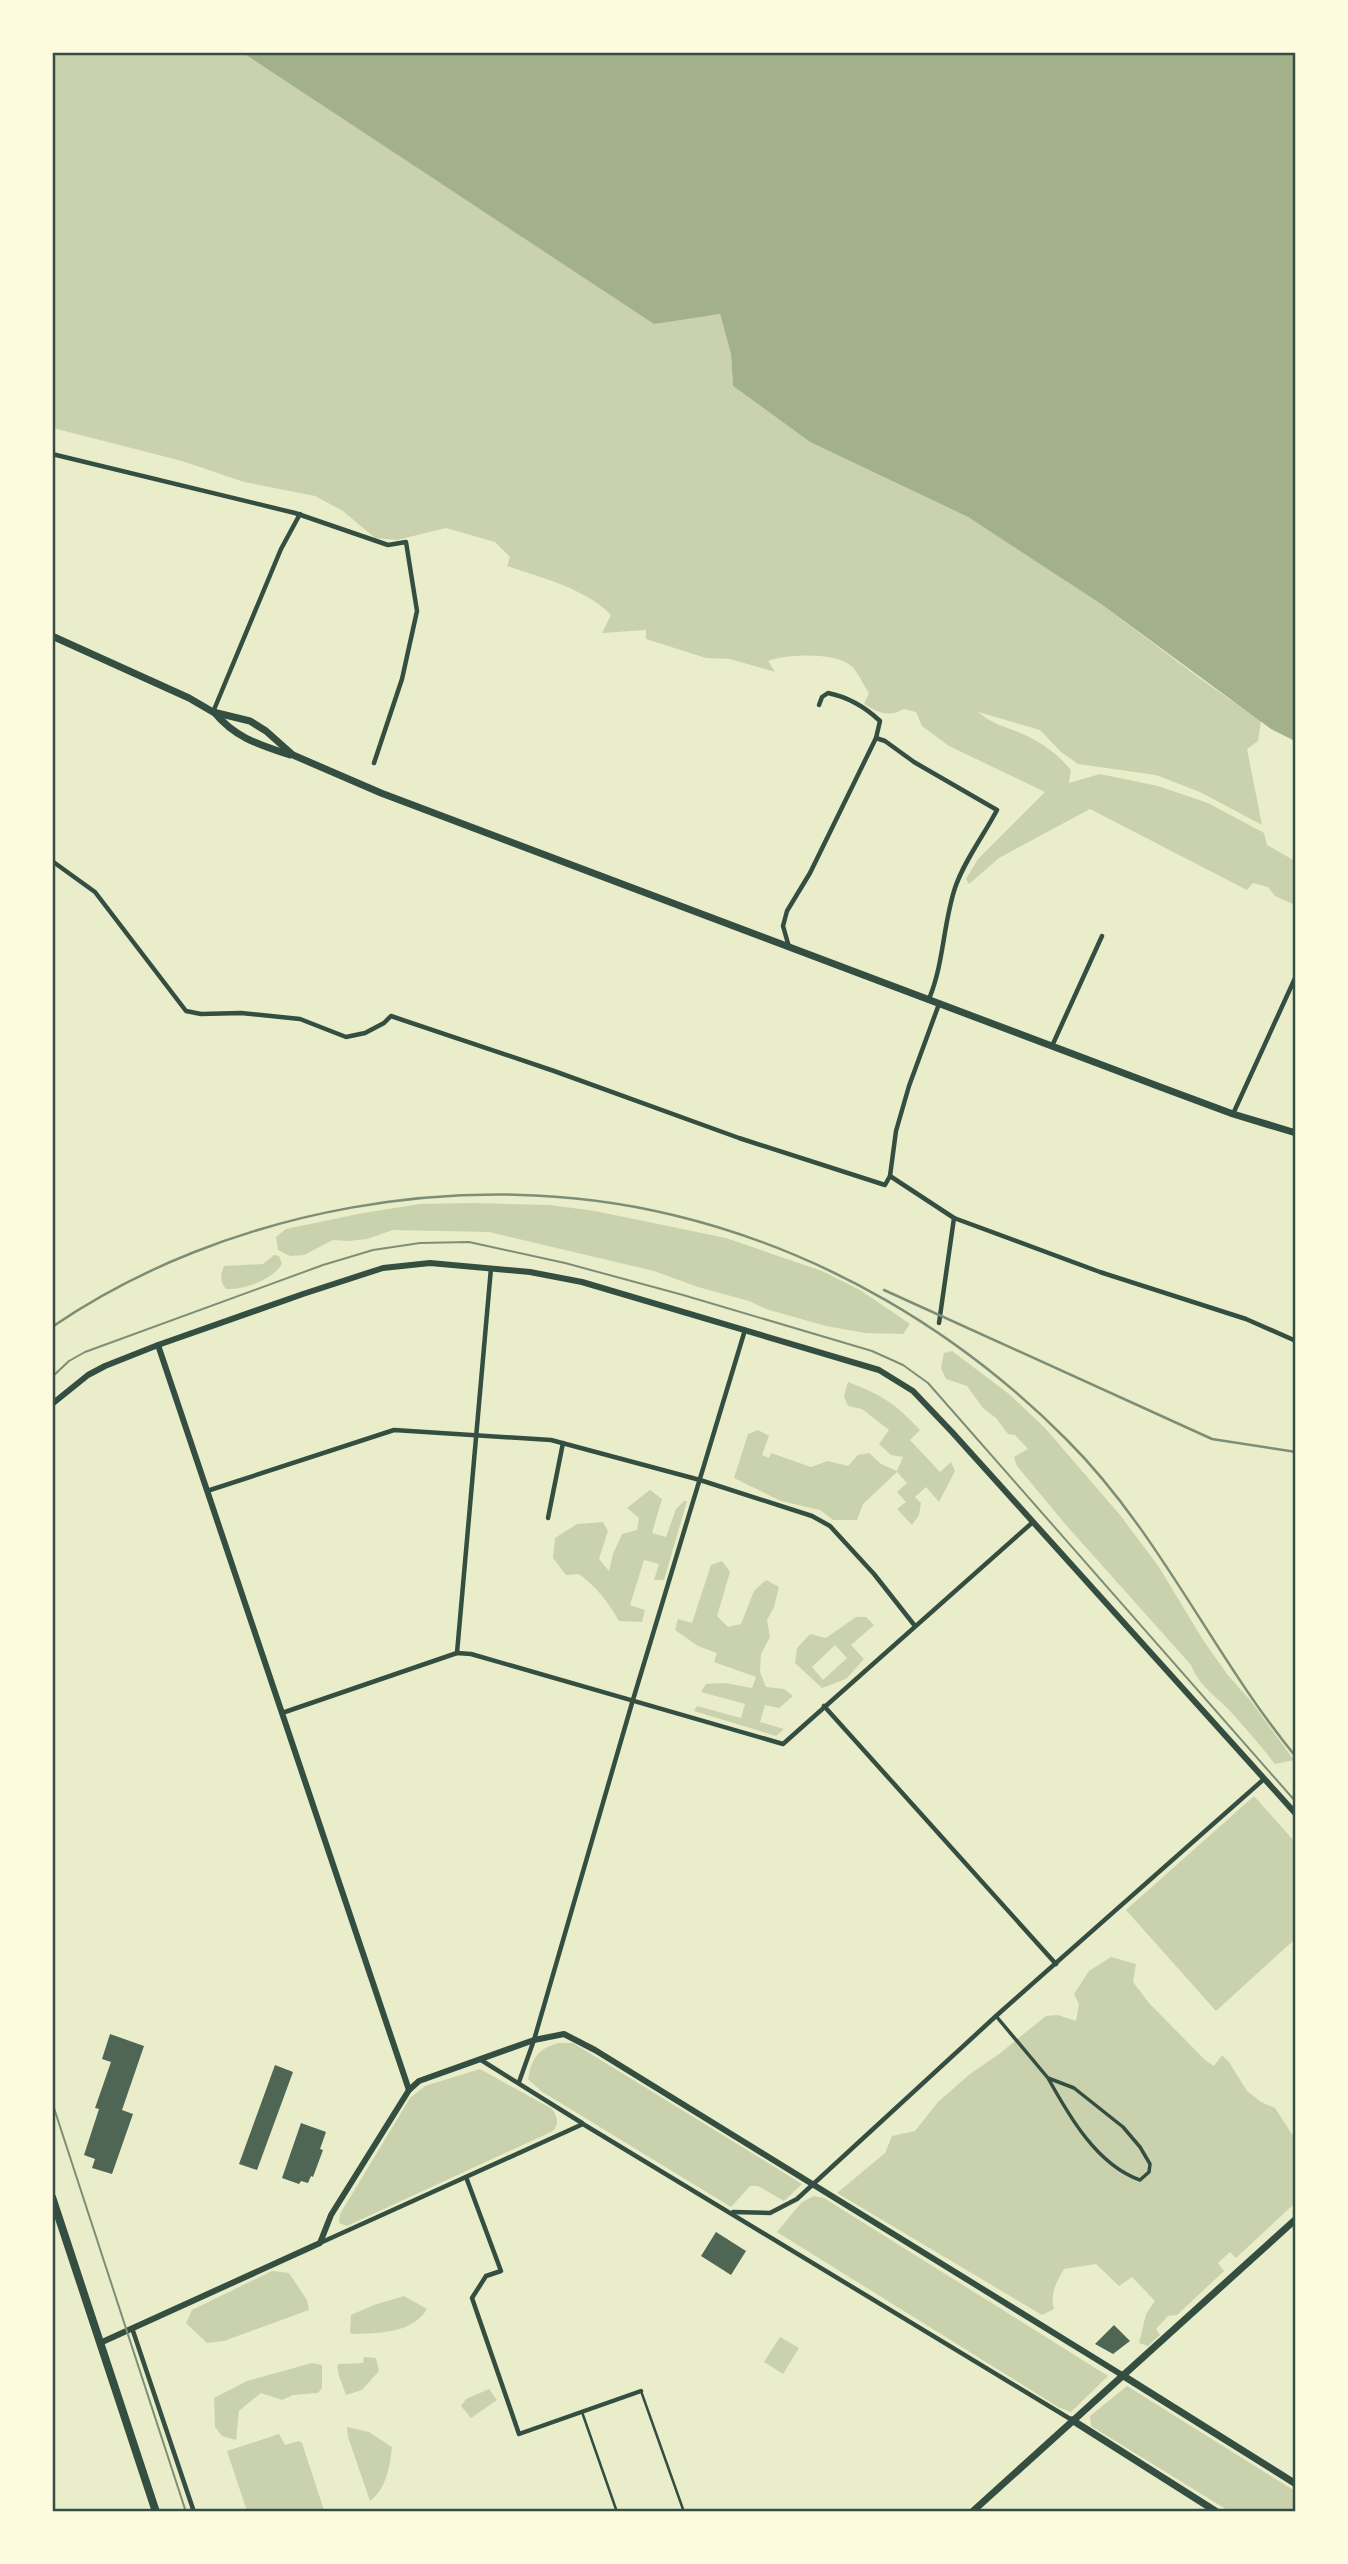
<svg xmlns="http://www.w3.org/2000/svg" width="1348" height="2564" font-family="'Source Sans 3',sans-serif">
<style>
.green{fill:#cad2ad;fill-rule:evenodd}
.water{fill:#a3b18a}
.building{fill:#4f6655}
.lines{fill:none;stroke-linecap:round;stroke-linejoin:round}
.service{stroke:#344e41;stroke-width:2.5}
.pedestrian{stroke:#344e41;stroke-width:3.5}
.minor{stroke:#344e41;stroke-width:4.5}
.tertiary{stroke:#344e41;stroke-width:6}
.secondary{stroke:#344e41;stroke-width:7}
.primary{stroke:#344e41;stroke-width:8}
.tram{stroke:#7c8e77;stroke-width:2}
.rail{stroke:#7c8e77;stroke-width:2.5}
.neatline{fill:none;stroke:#344e41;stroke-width:2.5}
</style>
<rect width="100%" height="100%" fill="#e9edc9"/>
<g class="green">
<path d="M 53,53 L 243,53 L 654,323 L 720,314 L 731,354 L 733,386 L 810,442 L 968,517 L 1101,604 L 1202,680 L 1261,721 L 1258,741 L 1247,749 L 1262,825 L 1200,792 L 1156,775 L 1078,764 L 1061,752 L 1040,730 L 978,712 C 991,723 1003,726 1018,732 C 1038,740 1057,753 1071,770 L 1069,783 L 1100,774 L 1158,786 L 1208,803 L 1264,833 L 1267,845 L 1295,861 L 1295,905 L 1275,896 L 1268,887 L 1253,883 L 1247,890 L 1090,809 L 999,858 L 969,884 L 966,879 L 978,859 L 1045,792 L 949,746 L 922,726 L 916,712 L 904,709 C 888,718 878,712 864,704 L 869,693 C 863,685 858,671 850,665 C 834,652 786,654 768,661 L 775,672 L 730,659 L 706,658 L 646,639 L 646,630 L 602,633 L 611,615 C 585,588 541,578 507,566 L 510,557 L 495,542 L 446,528 L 397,540 L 375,538 L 343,511 L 315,496 L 244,482 L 182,461 L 53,428 Z"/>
<path d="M 474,1203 L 550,1205 L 595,1211 L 726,1238 L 822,1271 L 860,1290 L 910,1324 L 903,1334 L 865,1333 L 826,1326 L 766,1309 L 749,1301 L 698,1287 L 654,1271 L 489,1232 L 393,1230 L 367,1239 L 348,1241 L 333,1240 L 304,1255 L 290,1256 L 278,1250 L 276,1237 L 286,1229 L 363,1213 L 420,1204 Z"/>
<path d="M 274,1255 L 279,1256 L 282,1264 C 272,1280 244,1290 226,1289 C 220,1281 220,1276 224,1266 L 263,1264 Z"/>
<path d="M 952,1351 L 1009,1394 L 1045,1428 L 1120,1515 L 1159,1567 L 1203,1640 L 1227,1674 L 1250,1700 L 1294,1760 L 1275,1764 C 1261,1746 1246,1729 1231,1712 C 1216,1696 1199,1686 1191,1665 L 1066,1525 L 1017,1466 L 1014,1457 L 1028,1449 L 1015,1435 L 1008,1434 L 996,1418 L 983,1408 L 967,1386 L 946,1379 L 941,1368 L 944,1353 Z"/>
<path d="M 848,1382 C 882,1395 895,1403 920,1430 L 910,1440 L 940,1472 L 951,1462 L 955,1471 L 939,1502 L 926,1487 L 915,1497 L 921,1503 L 919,1515 L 912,1525 L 897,1509 L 906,1502 L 897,1492 L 907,1483 L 897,1472 L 863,1504 L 857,1520 L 833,1520 L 820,1510 L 781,1501 L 734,1478 L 748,1434 L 758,1430 L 769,1436 L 762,1455 L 769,1458 L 771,1453 L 811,1467 L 828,1461 L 848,1466 L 858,1455 L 869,1453 L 881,1464 L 897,1471 L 903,1457 L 891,1455 L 879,1444 L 889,1430 L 862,1409 L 848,1406 L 844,1396 Z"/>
<path d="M 650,1490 L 662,1499 L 652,1533 L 666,1537 L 676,1509 L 684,1501 L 687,1501 L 664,1580 L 654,1580 L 659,1564 L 644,1560 L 630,1605 L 645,1610 L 642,1622 L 619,1621 C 608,1602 597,1587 579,1574 L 566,1575 L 553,1558 L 555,1538 L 577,1524 L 603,1522 L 608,1531 L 599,1559 L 609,1571 L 613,1554 L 622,1534 L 637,1530 L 639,1518 L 627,1508 Z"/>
<path d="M 722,1561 L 730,1572 L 717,1616 L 728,1627 L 741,1624 L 754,1591 L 766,1580 L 779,1587 L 774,1607 L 767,1620 L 770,1637 L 761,1654 L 760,1672 L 766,1687 L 784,1689 L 793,1696 L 779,1708 L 765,1705 L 760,1722 L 784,1729 L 776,1736 L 694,1711 L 697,1706 L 741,1718 L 745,1704 L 701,1692 L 706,1684 L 725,1683 L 752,1688 L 756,1677 L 714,1662 L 717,1653 L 698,1646 L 675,1630 L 678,1619 L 692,1623 L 711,1565 Z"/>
<path d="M 856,1617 L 866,1617 L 874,1625 L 851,1645 L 864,1659 L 846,1679 L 822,1688 L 795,1663 L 797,1648 L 810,1634 L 826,1638 ZM 835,1645 L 847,1658 L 823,1680 L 812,1667 Z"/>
<path d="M 1254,1796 L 1295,1842 L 1295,1939 L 1216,2011 L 1126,1910 Z"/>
<path d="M 1111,1957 L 1136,1964 L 1133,1982 L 1149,2003 L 1205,2060 L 1214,2066 L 1222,2055 L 1229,2062 L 1247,2091 L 1261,2102 L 1275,2108 L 1295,2139 L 1295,2203 L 1236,2258 L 1230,2252 L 1218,2263 L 1224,2271 L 1177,2315 L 1168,2316 L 1156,2329 L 1160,2335 L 1148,2346 L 1139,2343 L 1146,2314 L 1155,2301 L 1132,2277 L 1119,2286 L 1096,2264 L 1064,2269 C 1056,2283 1050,2293 1054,2309 L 1042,2315 L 837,2193 L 885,2153 L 892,2136 L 915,2131 L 938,2102 L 970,2074 L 999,2054 L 1046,2016 L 1058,2015 L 1076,2021 L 1079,2004 L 1074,1994 L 1089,1971 Z"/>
<path d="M 558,2043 L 573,2043 L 802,2184 L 784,2201 L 758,2186 L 750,2186 L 731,2207 L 541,2091 L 528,2079 C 532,2058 538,2049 558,2043 Z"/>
<path d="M 480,2069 L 552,2109 C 558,2117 559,2124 553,2131 L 347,2226 L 339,2223 L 340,2214 L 410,2098 L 425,2086 Z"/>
<path d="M 814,2196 L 824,2198 L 1108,2376 L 1071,2412 L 1058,2407 L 777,2232 L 802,2202 Z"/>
<path d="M 272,2271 L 289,2273 L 307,2300 L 309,2310 L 224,2341 L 207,2343 L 186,2323 L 192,2310 Z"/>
<path d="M 404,2296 L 427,2309 C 412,2334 377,2333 352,2334 L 350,2332 L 351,2315 L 374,2305 Z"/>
<path d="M 780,2337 L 799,2348 L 783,2374 L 764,2362 Z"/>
<path d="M 364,2357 L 376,2358 L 379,2371 L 362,2390 L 346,2395 L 339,2376 L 337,2366 L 339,2364 L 363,2363 Z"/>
<path d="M 312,2363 L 322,2365 L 322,2388 L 318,2393 L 293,2395 L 282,2400 L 261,2393 L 239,2411 L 236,2440 L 222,2436 L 215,2427 L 214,2398 L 247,2381 Z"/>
<path d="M 1127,2386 L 1295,2491 L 1295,2511 L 1229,2511 L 1091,2426 L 1090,2416 Z"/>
<path d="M 489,2389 L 497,2400 L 471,2418 L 461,2406 L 466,2399 Z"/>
<path d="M 347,2427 L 369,2432 L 392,2447 C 390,2466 386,2489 370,2501 L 348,2437 Z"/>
<path d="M 279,2434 L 285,2445 L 299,2441 L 302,2443 L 324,2510 L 247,2511 L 227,2451 Z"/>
</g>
<path class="water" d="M 243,53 L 1295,53 L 1295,741 L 1271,729 L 1101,604 L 968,517 L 810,442 L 733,386 L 731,354 L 720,314 L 654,324 Z"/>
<g class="building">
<path d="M 110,2034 L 144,2046 L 122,2110 L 133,2114 L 112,2174 L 92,2168 L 95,2159 L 84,2155 L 99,2109 L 95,2108 L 111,2062 L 102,2059 Z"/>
<path d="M 275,2065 L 293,2072 L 257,2170 L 239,2164 Z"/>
<path d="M 301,2123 L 326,2132 L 320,2149 L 323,2150 L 313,2177 L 311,2176 L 308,2183 L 301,2181 L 299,2184 L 282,2178 Z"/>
<path d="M 716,2232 L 746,2251 L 731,2275 L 701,2256 Z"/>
<path d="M 1114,2325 L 1130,2341 L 1113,2354 L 1095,2344 Z"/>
</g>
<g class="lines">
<g class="service">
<path d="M 641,2391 L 684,2512"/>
<path d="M 582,2412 L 617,2512"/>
</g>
<path class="pedestrian" d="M 996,2016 L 1048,2078 L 1074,2088 L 1123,2127 L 1140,2147 L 1150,2164 L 1149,2172 L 1140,2180 C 1097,2165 1069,2116 1048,2078"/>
<g class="minor">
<path d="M 52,454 L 295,513 L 388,545 L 406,542 L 417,611 L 402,679 L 374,763"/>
<path d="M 819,705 L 822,697 L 828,693 C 848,697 865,707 880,721 L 876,738"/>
<path d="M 213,712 L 281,549 L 300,514"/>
<path d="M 52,861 L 95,892 L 186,1011 L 201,1014 L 241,1013 L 300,1019 L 346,1037 L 365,1033 L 384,1023 L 391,1016 L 554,1071 L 739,1138 L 885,1185 L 890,1176"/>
<path d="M 789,947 L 783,926 L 787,911 L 810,873 L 876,738 L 885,741 L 914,762 L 997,810 C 984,835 964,861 955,888 C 943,924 944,963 929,999"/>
<path d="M 939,1004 L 909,1086 L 896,1131 L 890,1176 L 954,1218 L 939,1323"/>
<path d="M 1052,1046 L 1102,936"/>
<path d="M 1233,1114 L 1296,976"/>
<path d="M 954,1218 L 1100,1272 L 1246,1319 L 1296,1341"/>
<path d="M 207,1491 L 394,1430 L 551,1440 L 700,1480 L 812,1516 L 830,1526 L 874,1574 L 915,1626"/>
<path d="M 548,1518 L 563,1443"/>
<path d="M 457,1653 L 491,1268"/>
<path d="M 824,1706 L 1056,1964"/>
<path d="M 282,1713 L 457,1653 L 471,1654 L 783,1744 L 1033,1522"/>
<path d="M 481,2060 L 582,2123"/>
<path d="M 519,2082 L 534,2040 L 632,1703 L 745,1330"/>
<path d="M 466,2177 L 501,2271 L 486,2276 L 472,2298 L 519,2434 L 641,2391"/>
<path d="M 733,2212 L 770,2213 L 797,2199 L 996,2016 L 1264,1779"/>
<path d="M 320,2243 L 583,2124 L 1072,2420"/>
<path d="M 132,2328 L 194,2512"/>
</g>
<g class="tertiary">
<path d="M 158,1345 L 409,2090"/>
<path d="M 52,1404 L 88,1375 L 105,1366 L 158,1345 L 303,1294 L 383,1268 L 430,1263 L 530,1272 L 582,1282 L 879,1370 L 913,1391 L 952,1432 L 1296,1814"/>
<path d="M 100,2343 L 320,2243 L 331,2215 L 409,2090 L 419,2081 L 534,2040 L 564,2034 L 595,2050 L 1122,2375"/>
</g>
<g class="secondary">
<path d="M 52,636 L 189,698 L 213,712 L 250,721 L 266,731 L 293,755 L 381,793 L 1163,1088 L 1233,1114 L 1296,1133"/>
<path d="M 214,712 C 235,738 260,745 290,755"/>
<path d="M 1122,2375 L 1296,2484"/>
<path d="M 1072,2420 L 1217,2512"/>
<path d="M 972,2512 L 1296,2219"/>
</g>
<path class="primary" d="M 52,2197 L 156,2512"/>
<g class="tram">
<path d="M 52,1377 L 69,1361 L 85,1352 L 323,1265 L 373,1250 L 420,1243 L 469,1242 L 565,1263 L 683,1295 L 872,1351 L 903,1365 L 928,1383 L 1296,1802"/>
<path d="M 52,2102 L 186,2512"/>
</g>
<g class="rail">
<path d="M 884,1290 L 1212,1439 L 1296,1452"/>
<path d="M 52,1327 C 226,1208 469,1165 673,1215 C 823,1251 959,1331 1067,1440 C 1160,1533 1213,1656 1296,1757"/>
</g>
</g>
<rect width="1348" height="2564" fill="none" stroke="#fefae0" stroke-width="108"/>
<rect x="54" y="54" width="1240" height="2456" class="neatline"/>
</svg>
